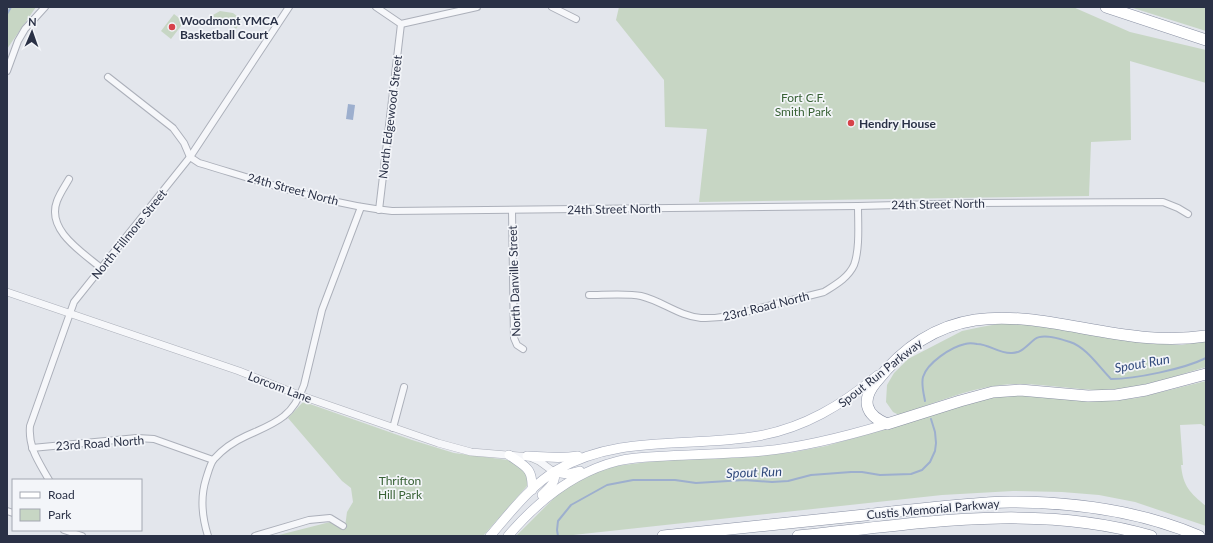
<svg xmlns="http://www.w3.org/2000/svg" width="1213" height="543" font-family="Lato,sans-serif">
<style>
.green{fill:#c7d6c4}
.water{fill:#9dafce}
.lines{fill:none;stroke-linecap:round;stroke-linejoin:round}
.stream{stroke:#9dafce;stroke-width:2}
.minor-casing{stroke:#acb0ba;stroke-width:8}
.tertiary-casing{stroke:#acb0ba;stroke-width:8}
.primary-casing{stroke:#a2a8b9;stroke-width:10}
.motorway-casing{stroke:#8a91a4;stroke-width:12}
.minor{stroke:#f6f7fa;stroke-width:6}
.tertiary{stroke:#f6f7fa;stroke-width:7}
.primary{stroke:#fff;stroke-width:9}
.motorway{stroke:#fff;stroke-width:11}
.poi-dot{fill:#d74349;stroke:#f3f5f9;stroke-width:1.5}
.labels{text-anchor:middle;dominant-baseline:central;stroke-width:3.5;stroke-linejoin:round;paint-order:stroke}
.poi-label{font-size:12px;font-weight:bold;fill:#2a3146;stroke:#f3f5f9;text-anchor:start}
.park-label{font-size:12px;fill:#396236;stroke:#f3f5f9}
.street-label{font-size:12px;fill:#2a3146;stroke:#f3f5f9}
.water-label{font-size:13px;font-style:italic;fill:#314a7c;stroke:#f3f5f9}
</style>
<rect width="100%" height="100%" fill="#e3e6ec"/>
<g class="green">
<path d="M 7,7 L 36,7 L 7,49 Z"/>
<path d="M 619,7 L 1073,7 L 1130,32 L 1206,50 L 1206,83 L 1130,61 L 1131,140 L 1091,142 L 1089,196 L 699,202 L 707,129 L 665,127 L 664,80 L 616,20 Z"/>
<path d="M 1132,7 L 1206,7 L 1206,31 L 1133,8 Z"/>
<path d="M 220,11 L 233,13 L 242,20 L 236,29 L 230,24 L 226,25 L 215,22 L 213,15 Z"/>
<path d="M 174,14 L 184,22 L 171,39 L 161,31 Z"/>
<path d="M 1003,323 L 1026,324 L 1144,343 L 1182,345 L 1206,340 L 1206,367 C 1172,377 1138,389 1102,390 C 1068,390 1035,381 1001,385 C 967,389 932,404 899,415 L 893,412 L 886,402 L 887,385 L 894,373 L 908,359 L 962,331 L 981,327 Z"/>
<path d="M 1206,381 L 1206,427 L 1201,424 L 1180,425 L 1183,465 L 1181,465 C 1183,486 1190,493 1206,506 L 1206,526 L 1135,502 L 1099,495 L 1062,492 L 1013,491 L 942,495 L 564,536 L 516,536 L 560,492 L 585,476 L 616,466 L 664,460 L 789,453 L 826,446 L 896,426 L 987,398 L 1007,395 L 1031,395 L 1110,401 L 1137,398 Z"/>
<path d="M 303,402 L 307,403 L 412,440 L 454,453 L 508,460 L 518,464 L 528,472 L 527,486 L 483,536 L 275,536 L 330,522 L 345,527 L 347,512 L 353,502 L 351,488 L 342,481 L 288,418 Z"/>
</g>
<path class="water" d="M 348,104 L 355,105 L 353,120 L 346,119 Z"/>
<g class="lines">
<g class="stream">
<path d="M 7,14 L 11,7"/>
<path d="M 925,401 C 924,395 921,384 923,377 C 927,363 951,347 965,344 C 968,343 973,343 977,344 C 989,344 999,354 1012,353 C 1022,353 1027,345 1035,339 C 1043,333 1061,339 1070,342 C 1086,347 1099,367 1111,379 C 1135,379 1184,369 1206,358"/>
<path d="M 558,536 L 557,530 L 558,521 L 571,505 L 607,485 L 633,480 L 675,480 L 696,483 L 744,480 L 772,482 L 788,481 L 811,475 L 851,472 L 862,472 L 880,475 L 911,474 L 922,470 L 930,462 L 935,451 L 936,443 L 935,432 L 931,419"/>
</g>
<g class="minor-casing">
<g id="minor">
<path d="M 376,7 L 401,24 L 477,7"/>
<path d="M 552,7 L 576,19"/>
<path d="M 7,71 L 18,41 L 25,29 L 45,7"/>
<path d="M 108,77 L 173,128 L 184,143 L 190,157 L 199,163 C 260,181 329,205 392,211 L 858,206 L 977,203 L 1163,202 L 1178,208 L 1188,214"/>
<path d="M 69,179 C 65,186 60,193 57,201 C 46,230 82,252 101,268"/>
<path d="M 379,210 L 401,24"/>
<path d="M 512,211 L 514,338 L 517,345 L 523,349"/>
<path d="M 589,295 C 603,295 628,293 641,296 C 662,301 679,316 701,318 C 723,319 743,313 764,307 C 784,302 804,297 824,292 C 835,285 848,278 854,265 C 860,249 858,223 858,206"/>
<path d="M 393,428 L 404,387"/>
<path d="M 32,448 L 137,438 L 154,439 L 213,460"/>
<path d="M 49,480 C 39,462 28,448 30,426 L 74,302 L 190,157 L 289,7"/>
<path d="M 7,511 L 13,513"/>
<path d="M 64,530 L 82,536"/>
<path d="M 208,536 C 202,517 200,498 206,479 C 208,473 210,464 214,459 C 222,450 235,441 246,436 C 259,430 273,425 284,416 C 293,409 300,396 304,385 L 322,310 L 361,207"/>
<path d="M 255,536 L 309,520 L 330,518 L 343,526"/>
</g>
</g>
<g class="tertiary-casing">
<path id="tertiary" d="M 7,292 L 239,371 L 299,395 L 438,443 L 471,452 L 530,457 L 539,461 L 554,472"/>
</g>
<g class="primary-casing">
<g id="primary">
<path d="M 509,455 C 526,467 533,468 532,490"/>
<path d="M 527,456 C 545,457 561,459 578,456"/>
<path d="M 554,472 L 568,474 L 580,471"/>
<path d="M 542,495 C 549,488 557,482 554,472"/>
<path d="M 490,536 C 510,513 530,486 557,470 C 618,434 690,448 758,436 C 804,428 842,405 878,375"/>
<path d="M 508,536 C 537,502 573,472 618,461 C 634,457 651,457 667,456 C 699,454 731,454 763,451 C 806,447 847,436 887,424"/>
</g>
</g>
<g class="motorway-casing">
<g id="motorway">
<path d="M 1106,7 L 1206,40"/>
<path d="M 1206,336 C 1085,355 973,259 876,382 C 861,400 865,415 887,424 L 960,401 L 993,392 L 1020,390 L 1088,396 L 1116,395 L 1146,390 L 1206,374"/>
<path d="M 663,536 C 730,529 798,522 865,515 C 913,510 961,503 1010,502 C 1074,502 1140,511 1199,536"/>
<path d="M 798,536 C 915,524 1035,502 1151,536"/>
</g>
</g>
<use href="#minor" class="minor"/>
<use href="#tertiary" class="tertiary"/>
<use href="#primary" class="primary"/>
<use href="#motorway" class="motorway"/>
</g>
<g class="poi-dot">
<circle cx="172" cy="27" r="4"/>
<circle cx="851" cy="123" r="4"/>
</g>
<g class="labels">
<g class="poi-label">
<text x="180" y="20">Woodmont YMCA<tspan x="180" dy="14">Basketball Court</tspan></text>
<text x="859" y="123">Hendry House</text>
</g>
<g class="park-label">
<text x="803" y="97">Fort C.F.<tspan x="803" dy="14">Smith Park</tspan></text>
<text x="400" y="480">Thrifton<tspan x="400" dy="14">Hill Park</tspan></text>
</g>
<g class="street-label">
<text transform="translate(390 117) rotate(-83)">North Edgewood Street</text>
<text transform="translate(293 189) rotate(15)">24th Street North</text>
<text transform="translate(938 204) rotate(-1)">24th Street North</text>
<text transform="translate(614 209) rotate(-1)">24th Street North</text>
<text transform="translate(129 234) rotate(-51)">North Fillmore Street</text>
<text transform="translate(514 281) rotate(-92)">North Danville Street</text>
<text transform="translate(766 306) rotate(-14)">23rd Road North</text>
<text transform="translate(880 373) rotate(-38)">Spout Run Parkway</text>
<text transform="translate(280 387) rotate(21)">Lorcom Lane</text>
<text transform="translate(100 443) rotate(-4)">23rd Road North</text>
<text transform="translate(933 509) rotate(-5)">Custis Memorial Parkway</text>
</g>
<g class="water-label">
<text transform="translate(1142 363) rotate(-10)">Spout Run</text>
<text transform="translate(754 472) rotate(-2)">Spout Run</text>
</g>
</g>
<rect width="1213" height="543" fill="none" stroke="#2a3146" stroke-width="16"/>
<rect x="12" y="479" width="130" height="52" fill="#f3f5f9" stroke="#a3a7b1"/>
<rect x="20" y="492" width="20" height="6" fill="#ffffff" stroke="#a3a7b1"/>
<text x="48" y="499" font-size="12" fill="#2a3146">Road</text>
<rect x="20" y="509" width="20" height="12" fill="#c7d6c4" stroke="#a3a7b1"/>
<text x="48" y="519" font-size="12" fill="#2a3146">Park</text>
<g transform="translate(32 32) rotate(2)" stroke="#f3f5f9" stroke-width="3" paint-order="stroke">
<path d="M0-3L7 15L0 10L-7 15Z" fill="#2a3146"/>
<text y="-6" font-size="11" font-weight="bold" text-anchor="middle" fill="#2a3146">N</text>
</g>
</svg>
